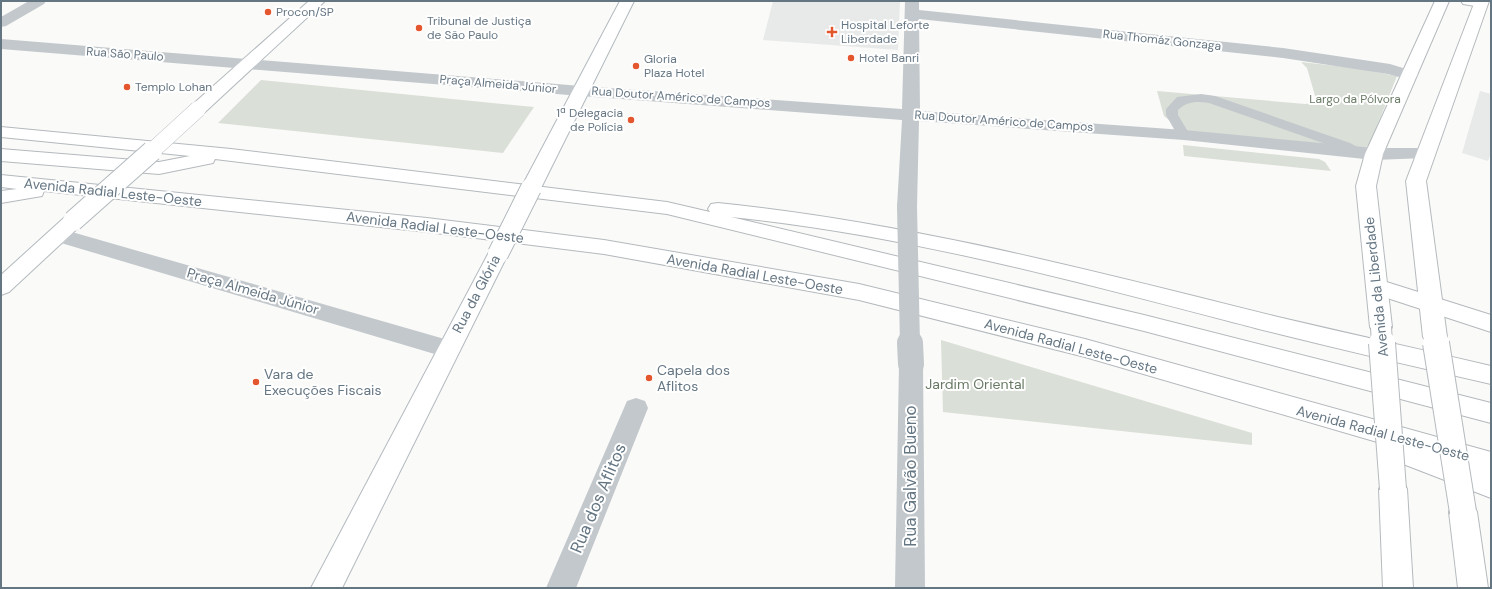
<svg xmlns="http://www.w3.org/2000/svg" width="1492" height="589" font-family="'DM Sans',sans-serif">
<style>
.built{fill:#e8e9e9}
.green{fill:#dadfd7}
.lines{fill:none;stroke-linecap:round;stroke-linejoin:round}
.secondary-casing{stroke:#b3babf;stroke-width:2}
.primary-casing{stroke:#b5babe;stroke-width:2}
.highway-casing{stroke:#b4b9bd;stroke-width:2}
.lane{fill:#c3c8cc;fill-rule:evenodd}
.street{fill:#c3c8cc;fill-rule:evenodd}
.secondary{fill:#fff;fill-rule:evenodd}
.primary{fill:#fff;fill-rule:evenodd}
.highway{fill:#fff;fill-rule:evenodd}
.secondary-bridge-far1-casing{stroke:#b3babf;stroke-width:17;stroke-linecap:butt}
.secondary-bridge-casing{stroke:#b3babf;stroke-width:22;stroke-linecap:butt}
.primary-bridge-far1-casing{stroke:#b5babe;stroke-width:22;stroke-linecap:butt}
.primary-bridge-casing{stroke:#b5babe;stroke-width:28;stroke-linecap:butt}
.street-bridge-far1{stroke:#c3c8cc;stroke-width:20}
.street-bridge{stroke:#c3c8cc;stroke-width:26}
.secondary-bridge-far1{stroke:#fff;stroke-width:16}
.secondary-bridge{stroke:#fff;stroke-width:20}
.primary-bridge-far1{stroke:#fff;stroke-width:20}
.primary-bridge{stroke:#fff;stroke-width:26}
.poi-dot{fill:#e4572e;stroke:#fff;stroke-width:1.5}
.labels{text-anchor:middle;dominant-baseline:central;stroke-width:4;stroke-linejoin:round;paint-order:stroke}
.far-poi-label{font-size:12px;fill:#657683;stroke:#fff;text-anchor:start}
.far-street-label{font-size:12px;fill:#657683;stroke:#fff}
.far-park-label{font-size:12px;fill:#687a64;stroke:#fff}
.street-label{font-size:14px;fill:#657683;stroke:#fff}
.poi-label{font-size:14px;fill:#657683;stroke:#fff;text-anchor:start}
.park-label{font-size:14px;fill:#687a64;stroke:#fff}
.near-street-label{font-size:17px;fill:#657683;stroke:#fff}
</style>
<rect width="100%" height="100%" fill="#fafaf8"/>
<g class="built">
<path d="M 773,1 L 900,1 L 898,50 L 763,40 Z"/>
<path d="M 1480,91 L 1491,94 L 1491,154 L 1488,161 L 1462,153 Z"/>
</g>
<g class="green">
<path d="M 1301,62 L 1355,68 L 1397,76 L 1371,141 L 1366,148 L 1185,133 L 1164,116 L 1157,91 L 1305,104 L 1324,102 L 1325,100 L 1316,99 L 1307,68 Z"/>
<path d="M 261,80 L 534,107 L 503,153 L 218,123 Z"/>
<path d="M 1183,145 L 1319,159 L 1325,162 L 1331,171 L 1184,156 Z"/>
<path d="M 941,340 L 1252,433 L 1252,445 L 943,412 Z"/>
</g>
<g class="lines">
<g class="secondary-casing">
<g id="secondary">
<path d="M 309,1 L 325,1 L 204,113 L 198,114 L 192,113 L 189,109 L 192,105 Z"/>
<path d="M 620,1 L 634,1 L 541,188 L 538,192 L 531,194 L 524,192 L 521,188 Z"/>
<path d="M 1461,1 L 1487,1 L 1488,3 L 1486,6 L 1481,7 L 1463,4 Z"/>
<path d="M 73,214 L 80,216 L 83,221 L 80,226 L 9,292 L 1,295 L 1,275 L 66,216 Z"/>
<path d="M 498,247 L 505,249 L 508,254 L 342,588 L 311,588 L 488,254 L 491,249 Z"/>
</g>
</g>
<g class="primary-casing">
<g id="primary">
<path d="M 1435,1 L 1449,1 L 1383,154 L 1376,186 L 1392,327 L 1389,333 L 1381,336 L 1373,333 L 1370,327 L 1356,186 L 1365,154 Z"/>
<path d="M 1475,1 L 1489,1 L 1426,181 L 1447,337 L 1443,343 L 1435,346 L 1427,343 L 1423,337 L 1406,181 Z"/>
<path d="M 1393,477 L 1403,481 L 1407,489 L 1413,588 L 1383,588 L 1379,489 L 1383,481 Z"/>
<path d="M 1463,499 L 1473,503 L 1477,512 L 1488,588 L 1458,588 L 1449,512 L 1453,503 Z"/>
</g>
</g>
<g class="highway-casing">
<g id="highway">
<path d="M 1,127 L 231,149 L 667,202 L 710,212 L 708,209 L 711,204 L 718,203 C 908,222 1093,271 1278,317 C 1349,334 1420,349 1491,366 L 1491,384 C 1412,366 1333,348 1255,328 C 1082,283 909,235 731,217 L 1144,315 L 1491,403 L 1491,423 L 1144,331 L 667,214 L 215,159 L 213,163 L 159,174 L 1,161 L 1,149 L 159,162 L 190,156 L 1,137 Z"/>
<path d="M 1,175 L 427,218 L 604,240 L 859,284 L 1085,339 L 1491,452 L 1491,498 L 1385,457 L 1381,449 L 1384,444 L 1085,357 L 859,300 L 604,254 L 427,232 L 44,191 L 42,196 L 1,203 L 1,191 L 17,189 L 1,187 Z"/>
<path d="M 1377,279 L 1491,315 L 1491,332 L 1369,292 L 1366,287 L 1369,282 Z"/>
</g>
</g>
<path class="lane" d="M 1201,94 L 1215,96 L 1350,143 L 1361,149 L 1363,152 L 1361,155 L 1351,155 L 1340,149 L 1209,103 C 1197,101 1187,101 1178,110 L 1178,115 L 1190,135 L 1189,138 L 1179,138 L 1166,115 L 1166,109 L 1177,97 Z"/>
<g class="street">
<path d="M 29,1 L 46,1 L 44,4 L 6,26 L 1,27 L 1,17 Z"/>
<path d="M 905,1 L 919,1 L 919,10 L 1283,48 L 1390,64 L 1416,72 L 1418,75 L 1416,78 L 1410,80 L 1388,74 L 1283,58 L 919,19 L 920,111 L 1184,130 L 1374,148 L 1426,148 L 1432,149 L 1435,153 L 1432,157 L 1426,158 L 1374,160 L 1184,140 L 919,121 L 917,207 L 914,211 L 907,213 L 900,211 L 897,207 L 902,120 L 581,96 L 1,49 L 1,39 L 581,86 L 902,109 Z"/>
<path d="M 58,228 L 448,340 L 456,343 L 460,349 L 456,355 L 448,358 L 51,240 L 48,235 L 51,230 Z"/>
<path d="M 911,355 L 919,357 L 923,364 L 925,588 L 895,588 L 899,364 L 903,357 Z"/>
<path d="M 636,398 L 645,401 L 648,408 L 576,588 L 546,588 L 624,408 L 627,401 Z"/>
</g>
<use href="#secondary" class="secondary"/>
<use href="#primary" class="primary"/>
<use href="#highway" class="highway"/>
<g class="secondary-bridge-far1-casing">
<path id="secondary-bridge-far1" d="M 151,152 L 198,109"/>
</g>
<g class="secondary-bridge-casing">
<g id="secondary-bridge">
<path d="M 73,221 L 152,151"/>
<path d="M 498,254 L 531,188"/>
</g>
</g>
<g class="primary-bridge-far1-casing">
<g id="primary-bridge-far1">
<path d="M 1381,327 L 1382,344"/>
<path d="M 1435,337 L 1436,344"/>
</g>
</g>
<g class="primary-bridge-casing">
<g id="primary-bridge">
<path d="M 1382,343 L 1393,489"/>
<path d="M 1436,343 L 1463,512"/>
</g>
</g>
<path class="street-bridge-far1" d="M 907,207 L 910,344"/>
<path class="street-bridge" d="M 910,343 L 911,364"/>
<use href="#secondary-bridge-far1" class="secondary-bridge-far1"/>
<use href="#secondary-bridge" class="secondary-bridge"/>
<use href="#primary-bridge-far1" class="primary-bridge-far1"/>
<use href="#primary-bridge" class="primary-bridge"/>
</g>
<g class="poi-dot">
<circle cx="268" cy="12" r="4"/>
<circle cx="419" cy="28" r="4"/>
<path d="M830 26h4v4h4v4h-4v4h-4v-4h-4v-4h4z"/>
<circle cx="851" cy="58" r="4"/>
<circle cx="636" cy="66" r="4"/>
<circle cx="127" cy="87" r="4"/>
<circle cx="631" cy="120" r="4"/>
<circle cx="649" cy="378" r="4"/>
<circle cx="256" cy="382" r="4"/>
</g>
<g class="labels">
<g class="far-poi-label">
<text x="276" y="12">Procon/SP</text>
<text x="427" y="21">Tribunal de Justiça<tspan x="427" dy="14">de São Paulo</tspan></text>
<text x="841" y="25">Hospital Leforte<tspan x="841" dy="14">Liberdade</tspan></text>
<text x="859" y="58">Hotel Banri</text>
<text x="644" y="59">Gloria<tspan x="644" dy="14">Plaza Hotel</tspan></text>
<text x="135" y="87">Templo Lohan</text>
<text x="623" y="113" text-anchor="end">1ª Delegacia<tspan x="623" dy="14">de Polícia</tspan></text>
</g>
<g class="far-street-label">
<text transform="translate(1162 40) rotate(6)">Rua Thomáz Gonzaga</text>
<text transform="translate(125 54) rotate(4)">Rua São Paulo</text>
<text transform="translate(498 84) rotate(5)">Praça Almeida Júnior</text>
<text transform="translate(681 97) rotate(4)">Rua Doutor Américo de Campos</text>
<text transform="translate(1004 121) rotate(4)">Rua Doutor Américo de Campos</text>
</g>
<g class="far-park-label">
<text x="1355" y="99">Largo da Pólvora</text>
</g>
<g class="street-label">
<text transform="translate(113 192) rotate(6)">Avenida Radial Leste-Oeste</text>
<text transform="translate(435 227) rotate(7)">Avenida Radial Leste-Oeste</text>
<text transform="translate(755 274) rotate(10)">Avenida Radial Leste-Oeste</text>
<text transform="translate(1376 287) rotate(-96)">Avenida da Liberdade</text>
<text transform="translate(253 291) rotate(16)">Praça Almeida Júnior</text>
<text transform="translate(476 294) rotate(-62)">Rua da Glória</text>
<text transform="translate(1071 346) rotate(15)">Avenida Radial Leste-Oeste</text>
<text transform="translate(1383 433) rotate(15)">Avenida Radial Leste-Oeste</text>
</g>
<g class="poi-label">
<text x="657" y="370">Capela dos<tspan x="657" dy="16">Aflitos</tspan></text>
<text x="264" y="374">Vara de<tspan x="264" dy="16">Execuções Fiscais</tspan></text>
</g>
<g class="park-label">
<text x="975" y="384">Jardim Oriental</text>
</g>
<g class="near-street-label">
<text transform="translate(910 476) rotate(-90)">Rua Galvão Bueno</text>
<text transform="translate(598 498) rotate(-67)">Rua dos Aflitos</text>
</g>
</g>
<rect width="1492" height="589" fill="none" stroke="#657683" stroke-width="4"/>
</svg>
